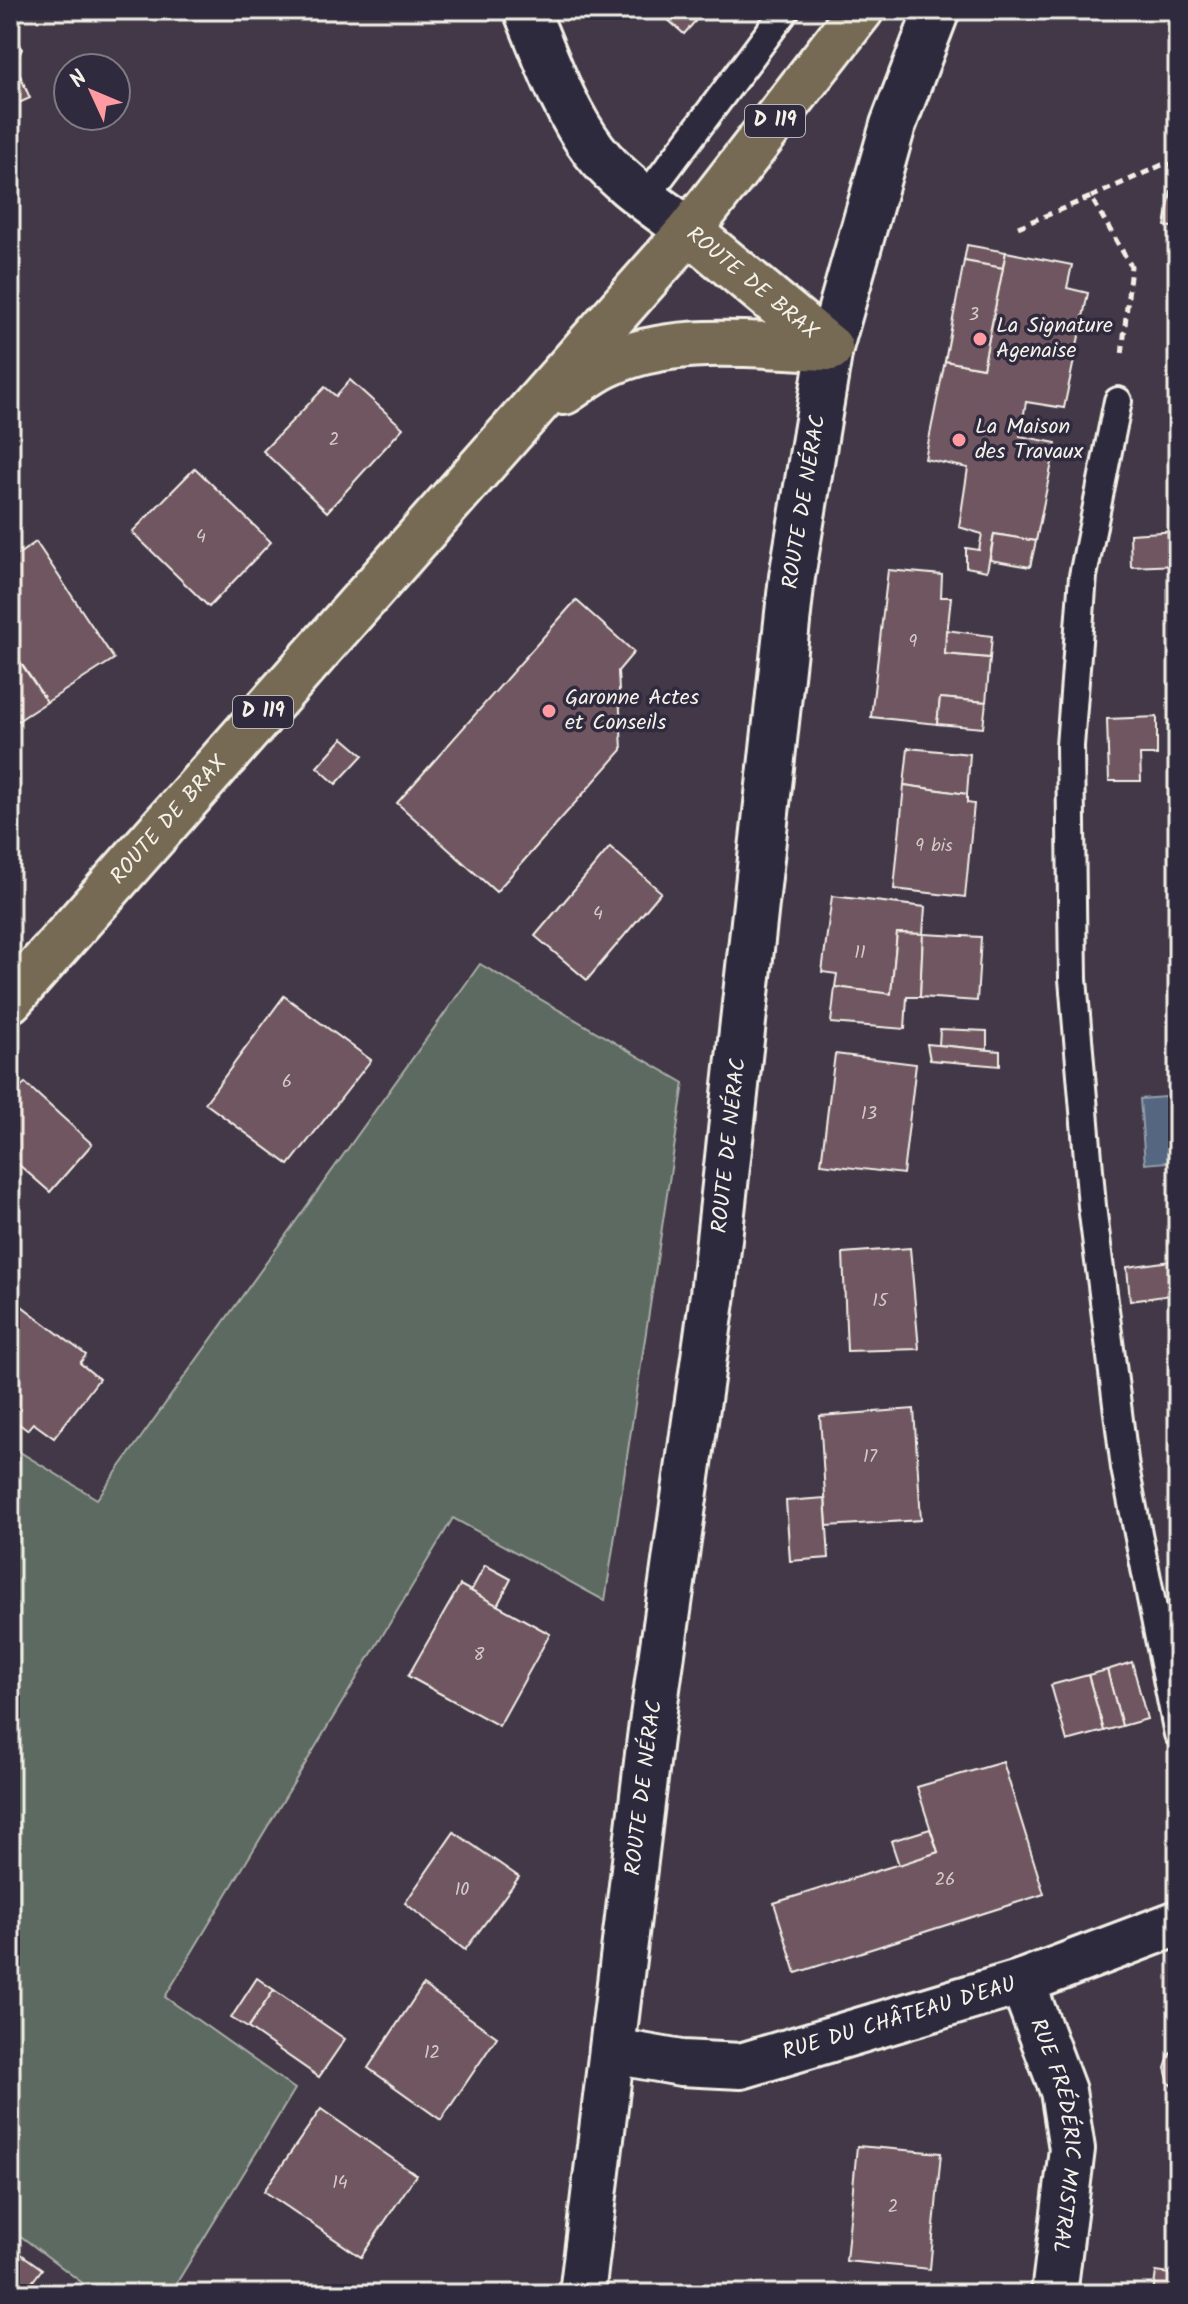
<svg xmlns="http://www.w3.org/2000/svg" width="1188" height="2304" font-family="Kalam,sans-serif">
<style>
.green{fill:#5d6b62;stroke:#a8aea5;stroke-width:2}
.water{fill:#556680;stroke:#959eaa;stroke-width:2}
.building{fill:#6f5761;stroke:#f4f1e8;stroke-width:2}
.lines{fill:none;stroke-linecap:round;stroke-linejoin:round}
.lane-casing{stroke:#f4f1e8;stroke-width:32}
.street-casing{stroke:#f4f1e8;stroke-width:50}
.secondary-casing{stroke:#f4f1e8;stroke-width:50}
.primary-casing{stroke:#f4f1e8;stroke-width:50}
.path{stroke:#f4f1e8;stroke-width:5;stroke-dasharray:8 6;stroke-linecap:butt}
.lane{stroke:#2f2a3d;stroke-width:26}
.street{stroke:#2f2a3d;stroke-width:44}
.secondary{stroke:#2f2a3d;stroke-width:44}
.primary{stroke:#776a54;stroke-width:44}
.poi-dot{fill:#ff9aa2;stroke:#2f2a3d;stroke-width:3}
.labels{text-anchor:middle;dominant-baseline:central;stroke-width:7;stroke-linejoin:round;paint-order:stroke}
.number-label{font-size:18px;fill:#d3cac6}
.shield{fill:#2f2a3d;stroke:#b9b5b5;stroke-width:2}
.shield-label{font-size:20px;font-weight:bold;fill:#f4f1e8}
.street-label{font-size:22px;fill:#f4f1e8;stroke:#2f2a3d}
.poi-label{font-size:22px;fill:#f4f1e8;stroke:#2f2a3d;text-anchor:start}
</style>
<rect width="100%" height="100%" fill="#423848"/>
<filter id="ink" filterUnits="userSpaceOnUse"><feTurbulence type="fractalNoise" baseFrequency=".0125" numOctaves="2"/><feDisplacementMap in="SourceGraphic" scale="16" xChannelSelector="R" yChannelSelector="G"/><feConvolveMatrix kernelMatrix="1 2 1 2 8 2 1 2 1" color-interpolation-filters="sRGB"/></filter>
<g filter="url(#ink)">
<path class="green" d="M 480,964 L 684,1083 L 605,1601 L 453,1518 L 165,1997 L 295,2089 L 170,2294 L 97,2294 L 10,2228 L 10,1446 L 97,1499 Z"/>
<path class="water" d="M 1178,1096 L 1178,1161 L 1145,1164 L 1140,1099 Z"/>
<g class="building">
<path d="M 657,10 L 705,10 L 684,34 Z"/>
<path d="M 10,28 L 14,30 L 22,49 L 15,64 L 30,98 L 10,107 Z"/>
<path d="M 1171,191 L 1178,192 L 1178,228 L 1165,226 Z"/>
<path d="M 967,245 L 1006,252 L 1003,268 L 964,261 Z"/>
<path d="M 1006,252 L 1072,265 L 1067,288 L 1088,293 L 1064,408 L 1026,402 L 1020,436 L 1056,443 L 1036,541 L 994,534 L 987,571 L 966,567 L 966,548 L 979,550 L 982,534 L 959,527 L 968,468 L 925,459 L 945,361 L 983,368 Z"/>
<path d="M 964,261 L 1003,268 L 983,368 L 945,361 Z"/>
<path d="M 350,380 L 403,428 L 327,512 L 263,451 L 325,387 L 336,396 Z"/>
<path d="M 195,468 L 271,542 L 209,607 L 132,532 Z"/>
<path d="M 1178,531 L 1178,565 L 1131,567 L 1130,534 Z"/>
<path d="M 994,534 L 1036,541 L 1030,567 L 990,560 Z"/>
<path d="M 36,542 L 114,659 L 47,702 L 10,647 L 10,560 Z"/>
<path d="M 888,570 L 942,575 L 941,597 L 951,597 L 945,654 L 990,658 L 986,702 L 940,698 L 937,724 L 871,717 Z"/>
<path d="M 576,600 L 634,652 L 618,671 L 622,750 L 496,892 L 397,803 Z"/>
<path d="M 946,630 L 992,636 L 990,658 L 945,654 Z"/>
<path d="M 10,647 L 47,702 L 10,726 Z"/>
<path d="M 940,698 L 986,702 L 983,728 L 937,724 Z"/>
<path d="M 1157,717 L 1157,755 L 1140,755 L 1141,781 L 1109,781 L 1107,719 Z"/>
<path d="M 343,738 L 363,755 L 336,784 L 317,767 Z"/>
<path d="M 908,748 L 970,754 L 967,794 L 904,785 Z"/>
<path d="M 904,785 L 967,794 L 967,803 L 974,804 L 965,897 L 894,889 Z"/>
<path d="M 610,847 L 661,892 L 587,980 L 535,936 Z"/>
<path d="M 832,896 L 925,907 L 923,934 L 897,933 L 891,994 L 835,987 L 837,974 L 822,972 Z"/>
<path d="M 897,933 L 923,934 L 920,997 L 907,997 L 905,1029 L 831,1023 L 835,987 L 891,994 Z"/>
<path d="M 923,934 L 981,937 L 977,1001 L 920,997 Z"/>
<path d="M 284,996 L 371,1060 L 289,1165 L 205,1103 Z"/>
<path d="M 940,1029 L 987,1031 L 987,1050 L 939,1045 Z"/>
<path d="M 927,1044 L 1000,1051 L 1000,1066 L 930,1060 Z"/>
<path d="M 835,1054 L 916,1064 L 903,1174 L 821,1164 Z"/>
<path d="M 25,1083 L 92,1144 L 50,1192 L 10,1157 L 10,1099 Z"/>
<path d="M 910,1248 L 919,1349 L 847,1351 L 843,1253 Z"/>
<path d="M 1178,1260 L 1178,1294 L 1130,1301 L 1127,1267 Z"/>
<path d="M 10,1297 L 86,1355 L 80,1363 L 99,1379 L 54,1438 L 33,1423 L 27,1430 L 10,1417 Z"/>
<path d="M 914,1409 L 921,1520 L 827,1526 L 820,1416 Z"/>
<path d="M 825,1498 L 829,1558 L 790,1561 L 786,1501 Z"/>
<path d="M 485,1565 L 511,1579 L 497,1606 L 471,1591 Z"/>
<path d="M 460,1585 L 550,1634 L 499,1726 L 408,1676 Z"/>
<path d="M 1132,1662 L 1147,1719 L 1122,1726 L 1107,1670 Z"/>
<path d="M 1107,1670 L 1122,1726 L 1104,1731 L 1088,1675 Z"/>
<path d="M 1088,1675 L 1104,1731 L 1067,1741 L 1051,1685 Z"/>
<path d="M 1003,1762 L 1044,1894 L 796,1973 L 774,1903 L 938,1852 L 917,1787 Z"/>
<path d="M 930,1829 L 938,1852 L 899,1865 L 891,1841 Z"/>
<path d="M 454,1832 L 519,1877 L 465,1950 L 405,1903 Z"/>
<path d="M 257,1978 L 274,1990 L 248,2028 L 231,2018 Z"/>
<path d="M 423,1985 L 497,2037 L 441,2120 L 368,2068 Z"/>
<path d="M 274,1990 L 345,2039 L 319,2077 L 248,2028 Z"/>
<path d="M 1178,2046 L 1178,2092 L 1169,2083 L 1165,2068 L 1170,2054 Z"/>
<path d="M 321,2109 L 416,2175 L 361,2257 L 264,2191 Z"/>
<path d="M 857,2146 L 941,2153 L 930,2269 L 846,2261 Z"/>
<path d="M 10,2246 L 42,2269 L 23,2294 L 10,2294 Z"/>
<path d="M 1156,2272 L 1178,2275 L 1178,2294 L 1153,2294 Z"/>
</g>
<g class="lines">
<g class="lane-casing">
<g id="lane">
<path d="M 645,198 L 786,10"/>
<path d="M 1118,401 L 1083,576 L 1070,746 L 1073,979 L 1092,1206 L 1125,1468 L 1178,1734"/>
</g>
</g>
<g class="street-casing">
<g id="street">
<path d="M 526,10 C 546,57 563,109 594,150 C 619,183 656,206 689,231"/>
<path id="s1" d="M 1022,1982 L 1063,2091 L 1072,2149 L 1054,2294"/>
<path id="s2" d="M 613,2051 L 681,2063 L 741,2066 L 1022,1982 L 1178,1923"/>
</g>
</g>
<g class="secondary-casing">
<g id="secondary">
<path id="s3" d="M 582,2294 L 650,1738 L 713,1294 L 792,577 L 830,348 L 893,125 L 937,10"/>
</g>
</g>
<g class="primary-casing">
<g id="primary">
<path id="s4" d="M 689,231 L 830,348"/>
<path d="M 564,392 C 578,383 591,372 606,365 C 674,333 757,346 830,348"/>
<path id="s5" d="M 10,1000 L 689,231 L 861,10"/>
</g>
</g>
<g class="path">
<path d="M 1091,197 L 1162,165 L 1178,164"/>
<path d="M 1018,227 L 1091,197 L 1131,266 L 1122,356"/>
</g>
<use href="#lane" class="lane"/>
<use href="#street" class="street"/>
<use href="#secondary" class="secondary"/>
<use href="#primary" class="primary"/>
</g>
</g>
<g class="poi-dot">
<circle cx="980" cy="339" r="8"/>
<circle cx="959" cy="440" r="8"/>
<circle cx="549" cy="711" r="8"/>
</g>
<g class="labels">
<g class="number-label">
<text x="974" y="315">3</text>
<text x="334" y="440">2</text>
<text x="201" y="537">4</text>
<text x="913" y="642">9</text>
<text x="934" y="846">9 bis</text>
<text x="598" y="914">4</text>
<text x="860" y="953">11</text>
<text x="287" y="1082">6</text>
<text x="869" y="1114">13</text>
<text x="880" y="1301">15</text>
<text x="870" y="1457">17</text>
<text x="479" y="1655">8</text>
<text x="945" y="1880">26</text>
<text x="462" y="1890">10</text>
<text x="432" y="2053">12</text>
<text x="340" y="2183">14</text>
<text x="893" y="2207">2</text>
</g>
<g class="shield">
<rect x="745" y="105" width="60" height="32" rx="6"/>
<rect x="233" y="696" width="60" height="32" rx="6"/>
</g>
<g class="shield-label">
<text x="775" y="121">D 119</text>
<text x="263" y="712">D 119</text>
</g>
<g class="street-label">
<text stroke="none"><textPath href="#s4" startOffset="82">ROUTE DE BRAX</textPath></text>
<text stroke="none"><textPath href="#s3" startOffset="1806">ROUTE DE NÉRAC</textPath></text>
<text stroke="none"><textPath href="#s5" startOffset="240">ROUTE DE BRAX</textPath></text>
<text stroke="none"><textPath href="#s3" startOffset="1158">ROUTE DE NÉRAC</textPath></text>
<text stroke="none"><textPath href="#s3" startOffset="510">ROUTE DE NÉRAC</textPath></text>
<text stroke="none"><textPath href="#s2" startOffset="294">RUE DU CHÂTEAU D'EAU</textPath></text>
<text stroke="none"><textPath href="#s1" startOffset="160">RUE FRÉDÉRIC MISTRAL</textPath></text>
</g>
<g class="poi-label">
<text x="996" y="326">La Signature<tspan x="996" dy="25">Agenaise</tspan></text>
<text x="975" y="427">La Maison<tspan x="975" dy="25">des Travaux</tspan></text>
<text x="565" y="698">Garonne Actes<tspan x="565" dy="25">et Conseils</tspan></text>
</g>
</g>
<rect width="1188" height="2304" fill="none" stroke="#2f2a3d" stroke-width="40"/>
<rect x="20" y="20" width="1148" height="2264" fill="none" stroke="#f4f1e8" stroke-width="3" filter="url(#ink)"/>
<g transform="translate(92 92) rotate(314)"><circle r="38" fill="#2f2a3d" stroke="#7e7a81" stroke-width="2"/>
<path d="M0-6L14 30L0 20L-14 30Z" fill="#ff9aa2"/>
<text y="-12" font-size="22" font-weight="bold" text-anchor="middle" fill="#f4f1e8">N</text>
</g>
</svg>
